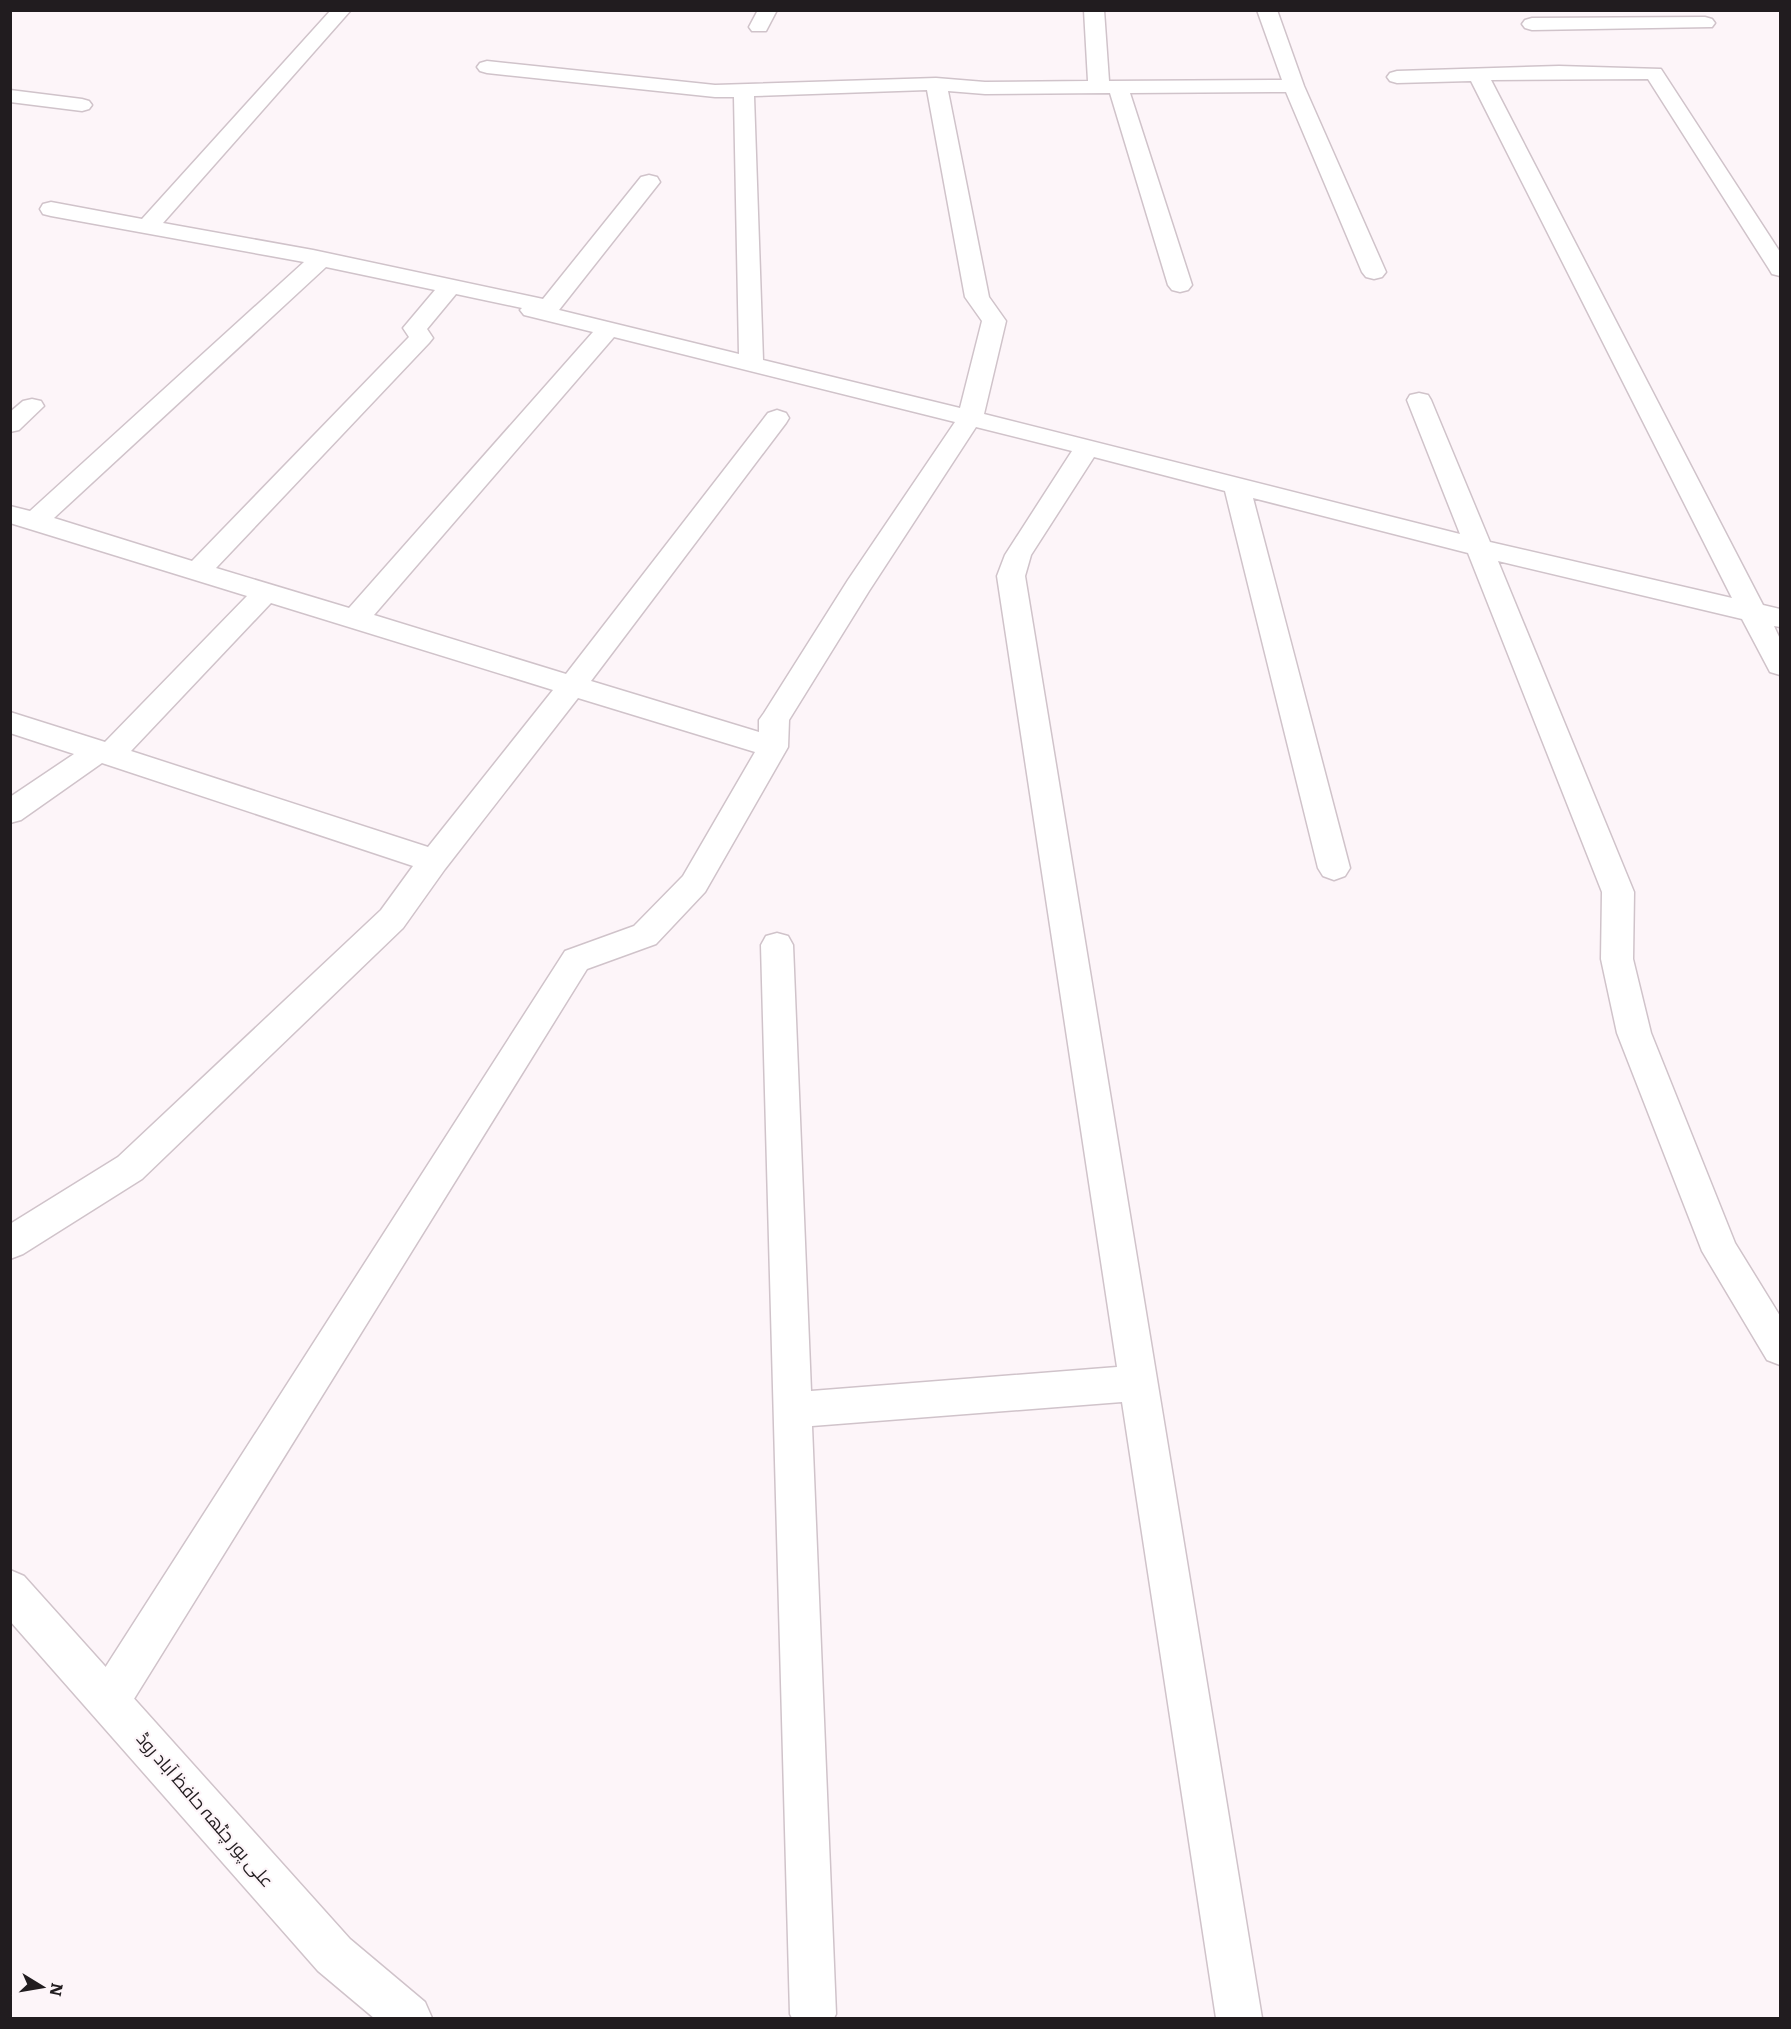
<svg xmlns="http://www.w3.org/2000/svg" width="1791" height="2029" font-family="Literata,Cairo,serif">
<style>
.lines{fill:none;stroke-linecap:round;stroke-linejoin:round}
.minor-casing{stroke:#d0c3ca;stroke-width:3}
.major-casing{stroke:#d0c3ca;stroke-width:3}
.minor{fill:#fff;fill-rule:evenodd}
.major{fill:#fff;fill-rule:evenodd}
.labels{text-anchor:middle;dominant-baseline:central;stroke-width:4.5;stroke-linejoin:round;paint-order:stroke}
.near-street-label{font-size:18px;fill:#211c1f;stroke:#fdf5f9}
</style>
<rect width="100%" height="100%" fill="#fdf5f9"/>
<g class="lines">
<g class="minor-casing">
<g id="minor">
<path d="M 331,10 L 351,10 L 163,223 L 313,250 L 543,299 L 641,177 L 649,175 L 657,177 L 660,182 L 559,310 L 739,354 L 734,97 L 715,97 L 487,73 L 480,71 L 477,67 L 480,63 L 487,61 L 715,85 L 936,78 L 985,82 L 1088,81 L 1084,10 L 1104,10 L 1109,81 L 1282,80 L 1257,10 L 1277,10 L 1304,86 L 1386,272 L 1382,277 L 1374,279 L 1366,277 L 1362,272 L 1286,92 L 1130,93 L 1192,285 L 1188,290 L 1180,292 L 1172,290 L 1168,285 L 1110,93 L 985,94 L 948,91 L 989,297 L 1006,321 L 984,414 L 1460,534 L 1407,400 L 1410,395 L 1419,393 L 1428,395 L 1431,400 L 1490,542 L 1732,598 L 1471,81 L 1397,83 L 1390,81 L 1387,77 L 1390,73 L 1397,71 L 1559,66 L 1661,69 L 1780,252 L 1780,276 L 1772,274 L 1769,269 L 1648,79 L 1491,80 L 1763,605 L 1780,609 L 1780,627 L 1774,626 L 1780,639 L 1780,675 L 1770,672 L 1742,619 L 1498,561 L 1634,892 L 1633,959 L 1651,1033 L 1735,1243 L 1780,1316 L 1780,1365 L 1767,1360 L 1702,1251 L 1617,1033 L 1601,959 L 1602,892 L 1468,553 L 1253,498 L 1350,868 L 1345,876 L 1334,880 L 1323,876 L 1318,868 L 1225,491 L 1094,457 L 1031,555 L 1025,576 L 1262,2018 L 1216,2018 L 1122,1402 L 812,1426 L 836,2014 L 834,2018 L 792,2018 L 790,2014 L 761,945 L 766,936 L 777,933 L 788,936 L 793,945 L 811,1391 L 1117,1367 L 997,576 L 1005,555 L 1072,451 L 976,427 L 869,591 L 789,720 L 788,747 L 705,892 L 656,944 L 587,969 L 124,1715 L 109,1721 L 94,1715 L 88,1700 L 94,1685 L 565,951 L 634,926 L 683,876 L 755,752 L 578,698 L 445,869 L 403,928 L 142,1179 L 23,1254 L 10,1259 L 10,1224 L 118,1157 L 381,910 L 413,866 L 102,763 L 21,820 L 10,823 L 10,797 L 74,754 L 10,733 L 10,712 L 105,742 L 247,596 L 10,523 L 10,506 L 30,511 L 304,262 L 51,216 L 43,214 L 40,209 L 43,204 L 51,202 L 142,219 ZM 927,90 L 965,297 L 982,321 L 960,408 L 763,360 L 754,96 ZM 326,267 L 435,290 L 403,328 L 409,337 L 192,561 L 54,518 ZM 456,294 L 522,308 L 520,310 L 524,315 L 593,332 L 349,608 L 216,568 L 429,343 L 433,338 L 427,329 ZM 614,337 L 955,422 L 848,580 L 764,713 L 759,720 L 759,732 L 591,681 L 786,423 L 789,418 L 786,413 L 777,410 L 768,413 L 566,674 L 374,615 ZM 271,603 L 553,690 L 428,847 L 131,751 Z"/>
<path d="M 758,10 L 777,10 L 766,31 L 752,31 L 749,27 Z"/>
<path d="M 1705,17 L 1712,19 L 1715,23 L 1712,27 L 1532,30 L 1525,28 L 1522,24 L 1525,20 L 1532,18 Z"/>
<path d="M 10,90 L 82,99 L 89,101 L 92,105 L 89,109 L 82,111 L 10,102 Z"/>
<path d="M 32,399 L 41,401 L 44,406 L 19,430 L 10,432 L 10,412 L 23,401 Z"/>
</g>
</g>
<g class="major-casing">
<path id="major" d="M 10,1570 L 24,1576 L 350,1939 L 425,2002 L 432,2018 L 374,2018 L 318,1971 L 10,1621 Z"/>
</g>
<use href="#minor" class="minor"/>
<use href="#major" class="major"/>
</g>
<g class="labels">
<g class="near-street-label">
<text transform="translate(206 1809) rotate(49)">علی پور چٹھہ حافظ آباد روڈ</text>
</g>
</g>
<rect width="1791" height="2029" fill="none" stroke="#211c1f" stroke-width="24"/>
<g transform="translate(42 1987) rotate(101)" stroke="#fdf5f9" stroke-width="4.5" paint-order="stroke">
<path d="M0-4.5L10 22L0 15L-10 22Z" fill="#211c1f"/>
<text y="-9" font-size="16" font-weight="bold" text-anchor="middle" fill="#211c1f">N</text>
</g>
</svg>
